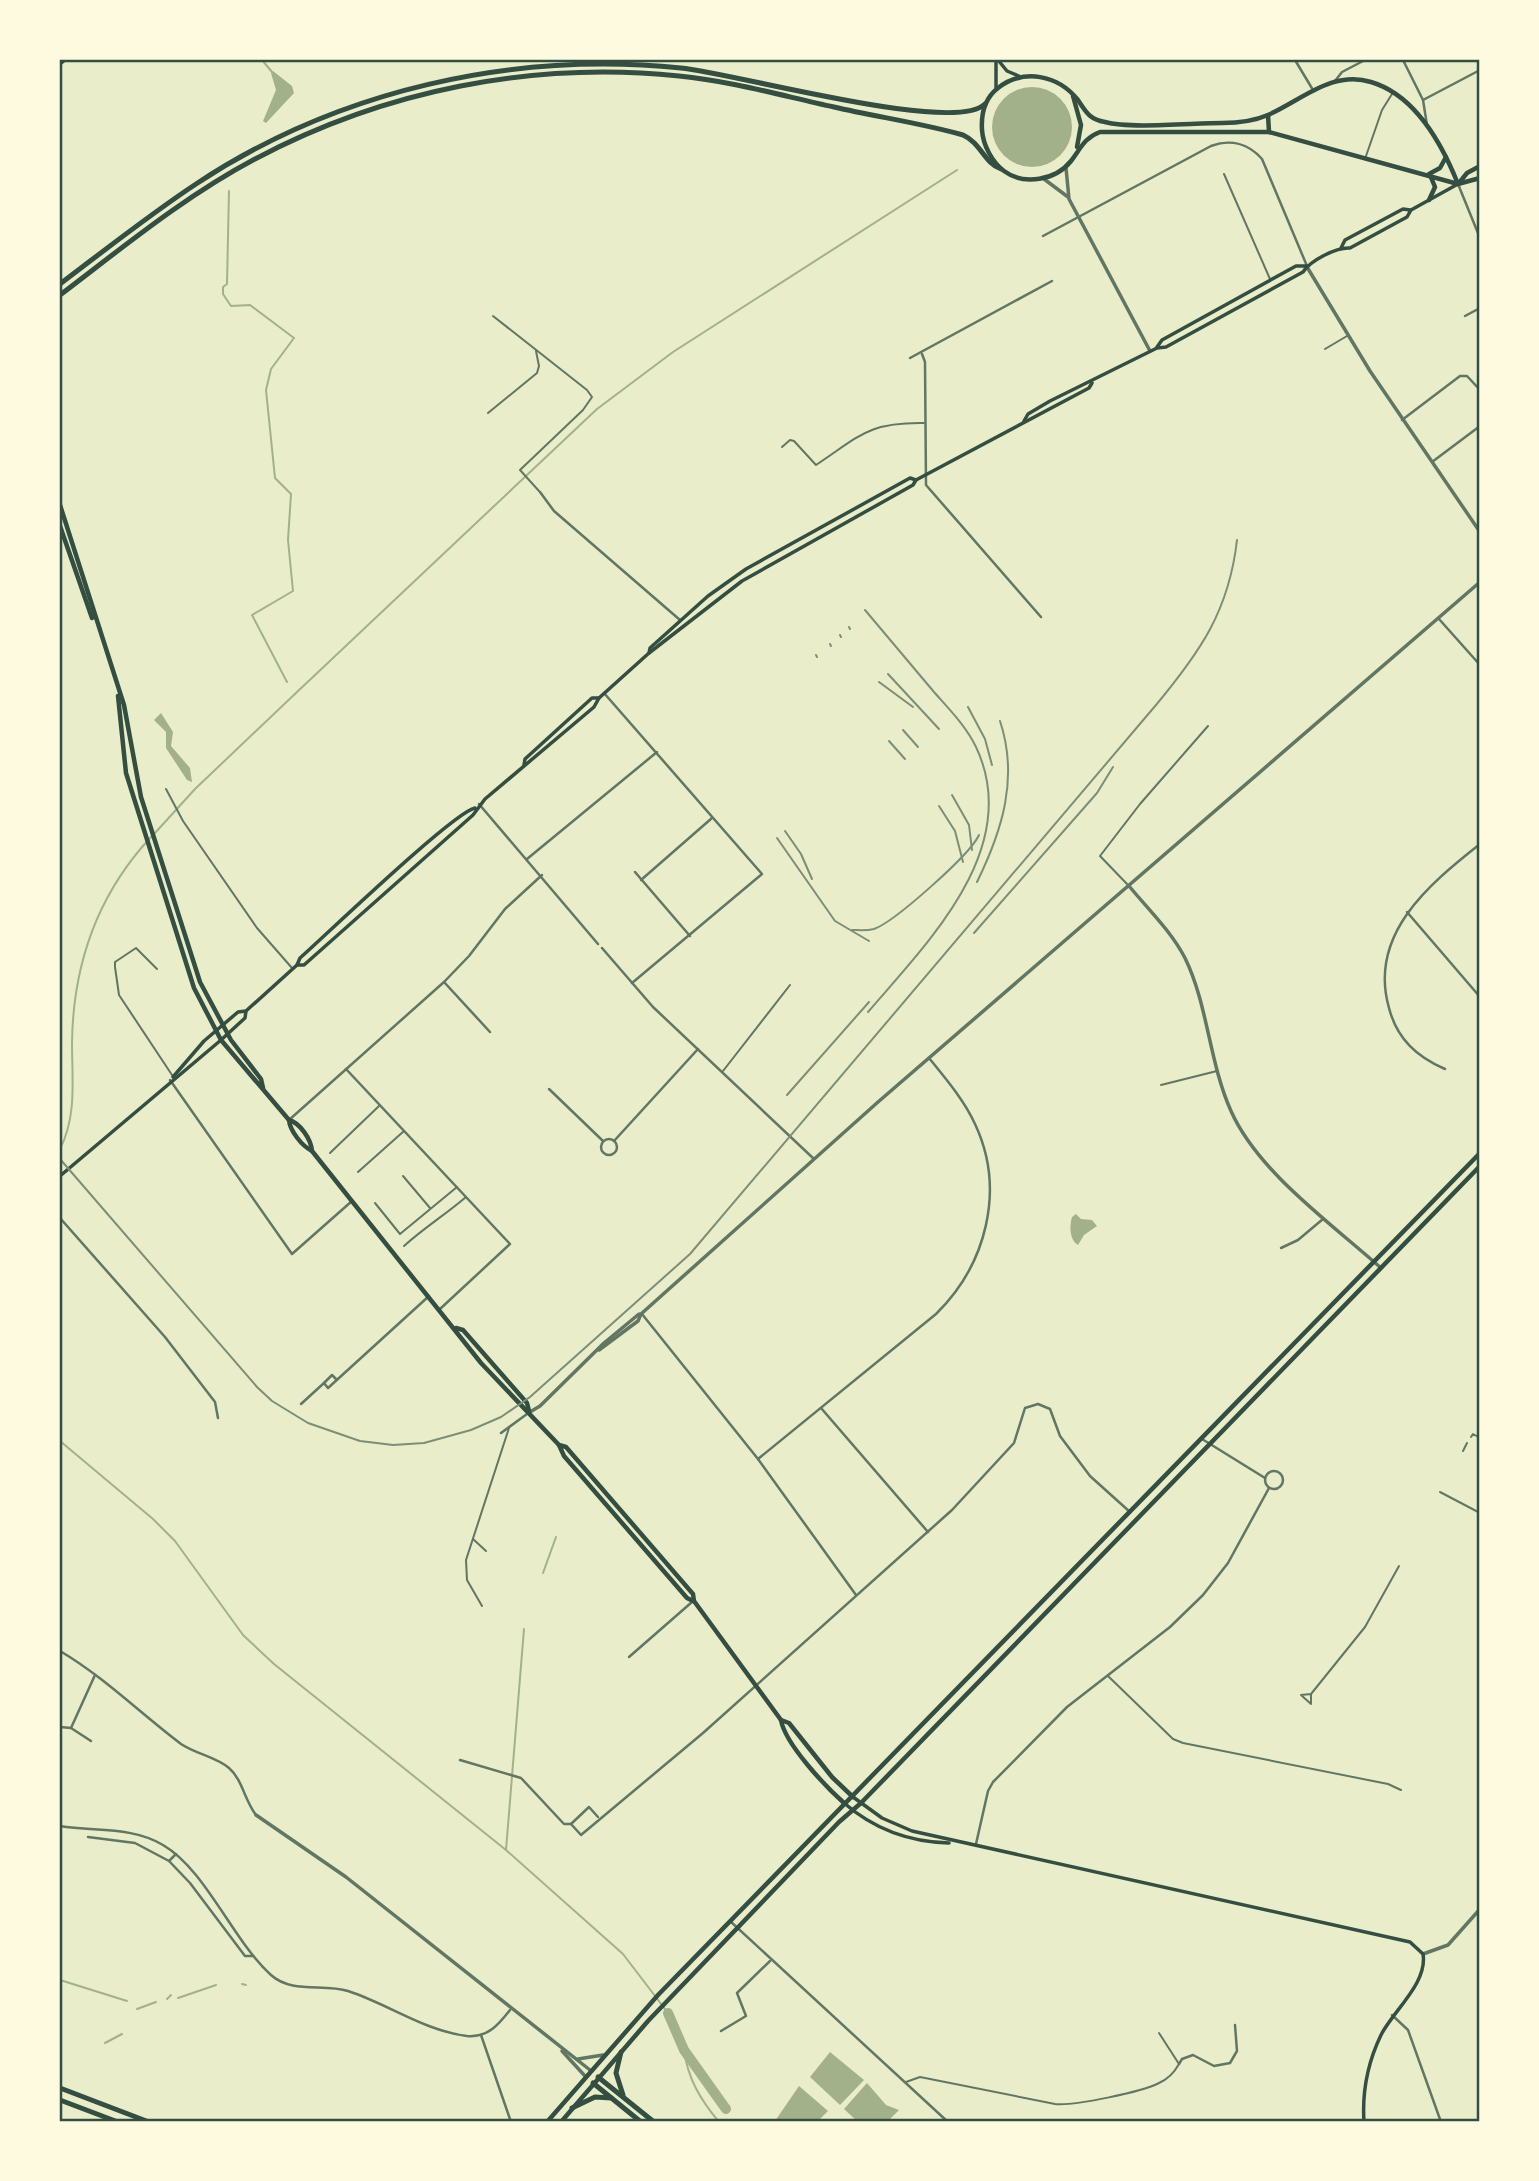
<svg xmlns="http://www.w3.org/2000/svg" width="1539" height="2181" font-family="'Source Sans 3',sans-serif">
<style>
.water{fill:#a3b18a}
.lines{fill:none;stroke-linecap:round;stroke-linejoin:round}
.stream{stroke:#a3b18a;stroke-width:2}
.river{stroke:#a3b18a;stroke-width:10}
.service{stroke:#617663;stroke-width:2}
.pedestrian{stroke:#617663;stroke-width:2}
.minor{stroke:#617663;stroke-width:2.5}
.tertiary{stroke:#617663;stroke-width:3.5}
.secondary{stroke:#344e41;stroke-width:3.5}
.primary{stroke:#344e41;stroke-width:4.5}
.motorway{stroke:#344e41;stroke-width:5}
.rail{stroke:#7c8e77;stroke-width:2}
.neatline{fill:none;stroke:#344e41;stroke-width:2.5}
</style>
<rect width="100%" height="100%" fill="#e9edc9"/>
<g class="water">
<path d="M 273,71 L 292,86 L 294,93 L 266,123 L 263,121 L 276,90 L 271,73 Z"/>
<circle cx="1032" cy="127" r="40"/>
<path d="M 161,713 L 173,732 L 171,746 L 190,768 L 192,782 L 187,780 L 166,748 L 166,732 L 154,720 Z"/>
<path d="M 1076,1214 L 1081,1219 L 1092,1220 L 1097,1226 L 1084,1235 L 1078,1245 C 1070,1241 1069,1227 1072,1217 Z"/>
<path d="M 830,2052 L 864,2080 L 840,2105 L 810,2077 Z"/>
<path d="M 867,2083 L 886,2105 L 899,2110 L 888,2121 L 857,2121 L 844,2109 Z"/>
<path d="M 799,2086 L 828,2111 L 818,2121 L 775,2121 Z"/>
</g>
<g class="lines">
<g class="stream">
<path d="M 262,60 L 272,72"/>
<path d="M 229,191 L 227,284 L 223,287 L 223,294 L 231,306 L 250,305 L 294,338 L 271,369 L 266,390 L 275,478 L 291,494 L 288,540 L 293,591 L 252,615 L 287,682"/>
<path d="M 155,833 L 195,789 L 297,692 L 597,409 L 673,352 L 957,170"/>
<path d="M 60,1149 C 77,1116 72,1079 72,1043 C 73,965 97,895 151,837"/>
<path d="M 60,1441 L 153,1519 L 175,1541 L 243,1635 L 274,1664 L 506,1850 L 623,1954 L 668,2013"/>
<path d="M 543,1573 L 556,1537"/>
<path d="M 506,1850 L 524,1629"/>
<path d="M 60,1980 L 127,2001"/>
<path d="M 242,1984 L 246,1985"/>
<path d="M 178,1998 L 216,1985"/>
<path d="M 167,1999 L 171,1995"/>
<path d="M 137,2009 L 156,2002"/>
<path d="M 105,2043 L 122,2034"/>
<path d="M 684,2050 C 688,2079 700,2099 719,2122"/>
</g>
<path class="river" d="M 668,2013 L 684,2050 L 726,2109"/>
<g class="service">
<path d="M 1366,156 L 1382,110 L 1392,94"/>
<path d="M 1224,174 L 1270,279"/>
<path d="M 493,316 L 587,390 L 592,397 L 583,410 L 520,470 L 539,491"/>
<path d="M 1325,349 L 1347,336"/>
<path d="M 488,413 L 537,373 L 539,366 L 536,351"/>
<path d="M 782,447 L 790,440 L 794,441 L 816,465 C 860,436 868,422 924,423"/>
<path d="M 166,789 L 183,821 L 257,928 L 292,968"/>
<path d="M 1128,885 L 1100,856 L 1140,804 L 1208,726"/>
<path d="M 157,969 L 136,948 L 115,962 L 115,967 L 119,995 L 172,1075"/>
<path d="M 723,1071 L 790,985"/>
<path d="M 1161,1085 L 1217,1071"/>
<path d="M 330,1153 L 379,1106"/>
<path d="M 358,1172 L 404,1131"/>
<path d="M 403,1176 L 430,1208"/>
<path d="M 375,1203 L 400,1234 L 457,1187"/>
<path d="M 404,1246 C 425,1227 445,1215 466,1197"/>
<path d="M 1440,1492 L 1480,1513"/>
<path d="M 473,1539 L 486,1551"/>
<path d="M 482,1606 L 467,1580 L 466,1560 L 509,1428"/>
<path d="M 1108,1676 L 1173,1739 L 1183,1743 L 1388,1784 L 1401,1790"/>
<path d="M 1311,1694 L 1311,1704 L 1301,1695 L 1311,1694 L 1365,1627 L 1399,1566"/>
<path d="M 906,2082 L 920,2077 L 1055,2104 C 1074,2106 1142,2092 1159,2083 C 1168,2079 1174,2073 1179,2064 L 1159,2033"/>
</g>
<g class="pedestrian">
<path d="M 1471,1437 L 1473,1434 L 1480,1438"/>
<path d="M 1463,1451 L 1467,1443"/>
</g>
<g class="minor">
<path d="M 1295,60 L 1313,90"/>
<path d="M 1403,60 L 1423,100 L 1427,125"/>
<path d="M 1335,81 L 1342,72 L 1365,60"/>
<path d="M 1423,100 L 1480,70"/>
<path d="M 1458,184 L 1480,238"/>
<path d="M 1043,236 L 1211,146 C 1230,139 1248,143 1262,159 L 1307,266"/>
<path d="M 1465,316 L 1480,308"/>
<path d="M 922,354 L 925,362 L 926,485 L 1041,617"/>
<path d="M 910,358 L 1052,281"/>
<path d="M 1402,420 L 1460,376 L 1467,376 L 1480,390"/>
<path d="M 1432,462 L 1480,426"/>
<path d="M 540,492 L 554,511 L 680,620"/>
<path d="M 1439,619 L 1480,665"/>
<path d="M 604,693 L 762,874 L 632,983"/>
<path d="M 479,804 L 598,944"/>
<path d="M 527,859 L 657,752"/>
<path d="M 635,872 L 690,936"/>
<path d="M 641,880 L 712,818"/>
<path d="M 1407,912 L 1480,997"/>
<path d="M 602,948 L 653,1007 L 814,1159"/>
<path d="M 444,982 L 490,1032"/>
<path d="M 346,1069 L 510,1244 L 440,1309"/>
<path d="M 1445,1069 C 1417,1057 1397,1039 1389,1008 C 1368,935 1428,885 1480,844"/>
<path d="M 170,1080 L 292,1254 L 352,1201"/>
<path d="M 549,1089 L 603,1141"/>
<path d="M 289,1120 L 444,982 L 469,956 L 505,909 L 542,875"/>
<circle cx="609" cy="1147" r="8"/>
<path d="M 614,1141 L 698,1049"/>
<path d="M 60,1218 L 165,1337 L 215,1402 L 218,1418"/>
<path d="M 1281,1248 L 1298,1240 L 1323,1219"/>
<path d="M 642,1314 L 758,1459 L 856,1595"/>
<path d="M 324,1383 L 332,1375 L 336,1379"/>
<path d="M 301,1404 L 324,1383 L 328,1388 L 429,1296"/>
<path d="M 821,1408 L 928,1532"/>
<path d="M 501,1433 L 527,1414"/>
<path d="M 1202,1439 L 1265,1478"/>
<path d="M 758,1459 L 936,1314 C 986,1265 1006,1190 975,1124 C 964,1100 946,1079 929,1058"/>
<circle cx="1274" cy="1480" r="9"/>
<path d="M 60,1651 C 104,1677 140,1713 181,1744 C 196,1754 216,1757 229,1768 C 242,1779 245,1801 256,1815"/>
<path d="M 629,1657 L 692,1602"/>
<path d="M 60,1727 L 71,1728 L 95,1675"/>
<path d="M 71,1728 L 91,1741"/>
<path d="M 460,1760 L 521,1778 L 564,1824 L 571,1824 L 581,1835 L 703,1733 L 952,1510 L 1014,1443 L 1025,1408 L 1038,1404 L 1050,1409 L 1060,1436 L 1090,1476 L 1130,1512"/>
<path d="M 571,1824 L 589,1807 L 598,1817"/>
<path d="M 60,1826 C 95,1832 131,1826 163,1845 C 206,1870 233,1941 271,1975 C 292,1994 324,1983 348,1991 C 388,2004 425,2031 467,2036 C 488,2038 499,2024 510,2010"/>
<path d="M 88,1837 L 135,1843 L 169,1861"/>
<path d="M 976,1844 L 988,1791 L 993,1782 L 1067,1707 L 1170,1627 L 1203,1595 L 1228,1563 L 1269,1488"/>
<path d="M 176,1854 L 169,1861 L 190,1883 L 245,1956 L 253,1956"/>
<path d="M 730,1921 L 948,2122"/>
<path d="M 1392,2015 L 1408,2030 L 1441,2122"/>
<path d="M 721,2031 L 746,2016 L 737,1993 L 770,1961"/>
<path d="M 481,2035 L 511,2122"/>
<path d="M 1179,2064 L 1182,2059 L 1193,2055 L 1214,2066 L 1230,2063 L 1237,2051 L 1235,2025"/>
</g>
<g class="tertiary">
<path d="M 1066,168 L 1069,199 L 1150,351"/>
<path d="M 1044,179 L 1068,197"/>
<path d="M 1307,267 L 1370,371 L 1480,532"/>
<path d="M 1129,886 C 1148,909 1171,931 1185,958 C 1208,1005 1209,1062 1231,1111 C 1258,1172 1332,1224 1381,1268"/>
<path d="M 599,1350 L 638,1321 L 641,1314 L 878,1102 L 1480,582"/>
<path d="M 530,1412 L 540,1406 L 604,1343 L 639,1314"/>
<path d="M 256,1815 L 346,1877 L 590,2070"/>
<path d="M 1423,1954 L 1448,1945 L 1480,1909"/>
<path d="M 562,2051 L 585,2076"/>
<path d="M 578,2059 L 603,2055"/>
</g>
<g class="secondary">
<path d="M 996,60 L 996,89"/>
<path d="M 998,60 L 1007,71 L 1021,77"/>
<path d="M 60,64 L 65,60"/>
<path d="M 1341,248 L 1345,240 L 1403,209 L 1410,210"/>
<path d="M 1157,347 L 1162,340 L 1296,266 L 1307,266"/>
<path d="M 1024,421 L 1028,414 L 1050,401 L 1157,348 L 1166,347 L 1303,272 C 1310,261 1336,247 1350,248 L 1407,217 L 1411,210 L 1458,184"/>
<path d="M 649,653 L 650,648 L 708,596 L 746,569 L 910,478 L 916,480"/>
<path d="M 524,765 L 525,759 L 592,698 L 599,698"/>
<path d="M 297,965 L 304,965 L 473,815 L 485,799 L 594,707 L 599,698 L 649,653 L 742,581 L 913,485 L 916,480 L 1089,388 L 1092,383"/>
<path d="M 173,1077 L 204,1041 L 238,1012 L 246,1011 L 297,965 L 300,958 C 327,934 454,812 475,808"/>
<path d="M 60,1176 L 221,1040 L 245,1018 L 246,1011"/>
<path d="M 853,1797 L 882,1818 L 912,1831 L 1410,1942 L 1423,1954 C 1428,1983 1393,2011 1381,2035 C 1368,2062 1362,2092 1364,2122"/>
<path d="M 844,1803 C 875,1830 909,1842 949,1843"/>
</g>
<g class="primary">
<path d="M 1073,96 L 1081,125 L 1077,147"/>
<path d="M 1268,115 L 1269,132"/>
<path d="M 1429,174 L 1440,168 L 1446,157"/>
<path d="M 1459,183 L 1467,173 L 1480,166"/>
<path d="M 1458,184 C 1442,144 1415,95 1371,82 C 1332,70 1302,100 1268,115 C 1254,121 1237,123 1222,123 C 1193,123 1130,129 1105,122 C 1089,119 1086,112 1078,100 C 1058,75 1024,68 998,88 C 985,98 981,114 982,130 C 983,145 992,162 1004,171 C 1024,186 1056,180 1071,161 C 1081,148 1084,138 1100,132 L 1269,132 L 1458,184 L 1480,178"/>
<path d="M 1429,200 L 1435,187 L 1430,175"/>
<path d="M 60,505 L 124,705 L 141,797 L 200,982 L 231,1040 L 261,1079 L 263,1088"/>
<path d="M 60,526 L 92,618"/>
<path d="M 118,696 L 126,773 L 194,988 L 221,1040 L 289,1120 C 300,1123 311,1139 312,1151"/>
<path d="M 289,1120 C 290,1131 302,1146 312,1151 L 481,1363 L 559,1445 L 566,1447 L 693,1594 L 694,1601 L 781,1720 C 785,1744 826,1787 844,1803"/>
<path d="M 456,1328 L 463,1330 L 527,1403 L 529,1411"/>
<path d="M 559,1445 L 564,1456 L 687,1598 L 693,1601"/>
<path d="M 781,1720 L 789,1723 L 832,1777 L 853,1797"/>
<path d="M 547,2122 L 658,1995 L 1480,1153"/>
<path d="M 561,2122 L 648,2021 L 839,1822 L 861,1803 L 1480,1166"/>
</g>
<g class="motorway">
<path d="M 60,284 C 105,250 149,215 196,184 C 338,90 512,51 681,68 C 734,73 954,135 985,104"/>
<path d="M 60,295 C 122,248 185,196 255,159 C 385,90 532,61 679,76 C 731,81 783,96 834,107 C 877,117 921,123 963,135 C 981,143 984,163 1001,169"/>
<path d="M 621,2052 L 616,2073 L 623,2095"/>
<path d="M 598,2077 L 654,2122"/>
<path d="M 593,2083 L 641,2122"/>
<path d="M 60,2088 L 149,2122"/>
<path d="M 60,2100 L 118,2122"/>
<path d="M 572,2108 L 595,2097 L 611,2098"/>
</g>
<g class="rail">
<path d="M 865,610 C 888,637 911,665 934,692 C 949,709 966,726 976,747 C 1024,848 927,943 868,1012"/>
<path d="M 849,627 L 850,629"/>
<path d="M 840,635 L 841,637"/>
<path d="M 830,644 L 831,646"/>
<path d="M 816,655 L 817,657"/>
<path d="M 888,674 L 939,729"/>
<path d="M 879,682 L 913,707"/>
<path d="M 968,707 L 985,739 L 992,765"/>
<path d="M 903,730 L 918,747"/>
<path d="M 889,741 L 905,759"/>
<path d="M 952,795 L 969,825 L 972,850"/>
<path d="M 939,806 L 955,831 L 963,862"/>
<path d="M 785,831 L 801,854 L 812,879"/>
<path d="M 777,838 L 835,921 L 869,941"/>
<path d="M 977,882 C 1002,831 1019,778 1000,721"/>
<path d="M 852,930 C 859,930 866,931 874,929 C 894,922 970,855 979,835"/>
<path d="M 974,933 L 1097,793 L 1113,767"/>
<path d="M 787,1095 L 869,1002"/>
<path d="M 60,1159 L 257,1387 L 272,1401 L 308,1423 L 360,1441 L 393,1445 L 424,1443 L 471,1430 L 501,1417 L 530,1397 L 690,1254 L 1156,705 C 1200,652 1229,611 1237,540"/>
</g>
</g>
<rect width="1539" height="2181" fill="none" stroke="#fefae0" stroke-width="122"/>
<rect x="61" y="61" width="1417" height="2059" class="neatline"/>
</svg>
